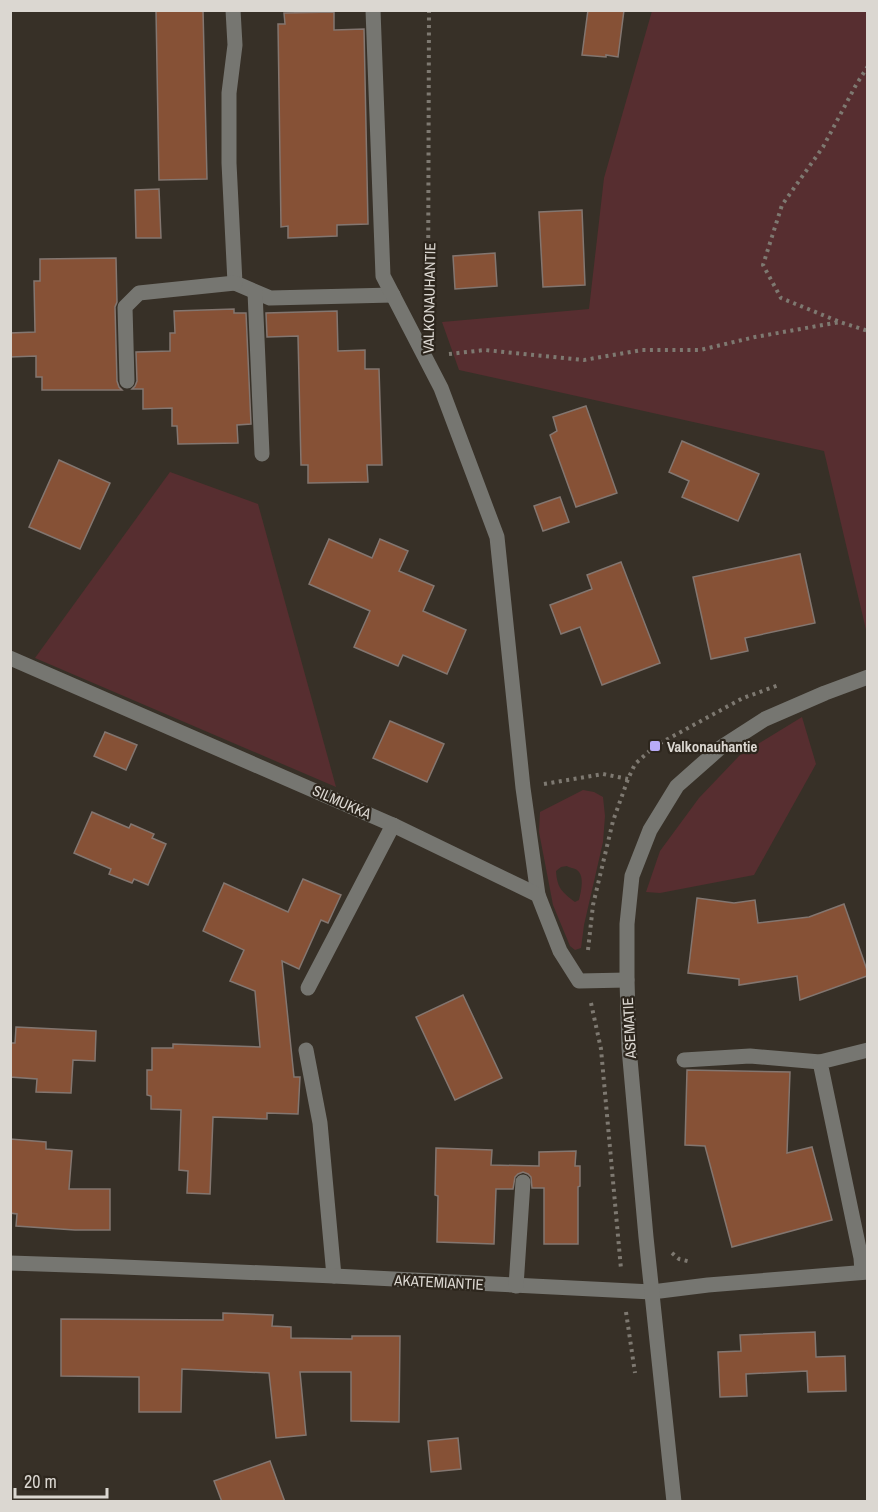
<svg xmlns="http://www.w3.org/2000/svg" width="878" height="1512" font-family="'Archivo Narrow',sans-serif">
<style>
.green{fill:#572e30;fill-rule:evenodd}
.building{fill:#865136;stroke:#837670;stroke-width:1.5}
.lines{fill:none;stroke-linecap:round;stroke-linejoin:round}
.path{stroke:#7e7971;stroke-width:4;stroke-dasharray:3 4.5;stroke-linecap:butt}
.minor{stroke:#767671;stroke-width:15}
.poi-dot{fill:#b8abf7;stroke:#2d261d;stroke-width:2}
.labels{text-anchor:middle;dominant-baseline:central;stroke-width:4.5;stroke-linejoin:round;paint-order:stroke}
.street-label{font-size:15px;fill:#dbd7d1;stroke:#2d261d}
.poi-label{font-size:15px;font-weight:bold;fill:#dbd7d1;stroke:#2d261d;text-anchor:start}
</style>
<rect width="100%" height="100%" fill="#373027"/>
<g class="green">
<path d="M 652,11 L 867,11 L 867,634 L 824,451 L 459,370 L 442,322 L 589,309 L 604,178 Z"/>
<path d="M 170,472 L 258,504 L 336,787 L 35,658 Z"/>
<path d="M 802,717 L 816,764 L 754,875 L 660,893 L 646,892 L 660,851 L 699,798 L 740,755 Z"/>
<path d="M 583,790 L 594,792 L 603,797 L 605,816 L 603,842 L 584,925 L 581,948 L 575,950 L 570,946 L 553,905 L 539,832 L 540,812 ZM 567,866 C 568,867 576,869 577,870 C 585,876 581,892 579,900 L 575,902 C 562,892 557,888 556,871 L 561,867 Z"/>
</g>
<g class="building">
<path d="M 156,10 L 203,10 L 207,179 L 159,180 Z"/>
<path d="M 588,10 L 624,10 L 618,57 L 606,55 L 606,57 L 582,55 Z"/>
<path d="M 334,12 L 334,30 L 364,29 L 368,224 L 337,225 L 337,236 L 288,238 L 288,226 L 281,227 L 278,24 L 285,24 L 284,13 Z"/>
<path d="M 159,189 L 161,238 L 136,238 L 135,190 Z"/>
<path d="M 582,210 L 585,285 L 543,287 L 539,212 Z"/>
<path d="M 495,253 L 497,286 L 455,289 L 453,256 Z"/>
<path d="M 116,258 L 117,302 L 115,307 L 117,381 L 119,387 L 122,390 L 42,390 L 42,377 L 36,377 L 36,356 L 10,357 L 10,333 L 35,332 L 34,281 L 40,281 L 40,259 Z"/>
<path d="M 234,309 L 234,313 L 246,313 L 251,424 L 237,425 L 238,443 L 178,444 L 177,426 L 172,426 L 172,408 L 143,409 L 143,389 L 132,389 L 135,386 L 137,381 L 136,352 L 170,351 L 170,333 L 175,333 L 174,311 Z"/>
<path d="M 337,311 L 338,351 L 365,350 L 365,369 L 379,369 L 382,465 L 367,465 L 368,482 L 308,483 L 308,465 L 301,465 L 298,336 L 267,337 L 266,313 Z"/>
<path d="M 586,406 L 617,493 L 576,507 L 550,435 L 557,431 L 553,417 Z"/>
<path d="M 682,441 L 759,474 L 738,521 L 682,497 L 689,481 L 669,472 Z"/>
<path d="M 59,460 L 110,483 L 80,549 L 29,527 Z"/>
<path d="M 560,497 L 569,522 L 543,531 L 534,506 Z"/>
<path d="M 329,539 L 372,558 L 380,539 L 408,551 L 399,571 L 434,586 L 423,611 L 466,630 L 447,674 L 403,655 L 398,666 L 354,647 L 370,611 L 309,584 Z"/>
<path d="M 800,554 L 815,623 L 745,638 L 748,651 L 711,659 L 693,577 Z"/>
<path d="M 621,562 L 660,663 L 602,685 L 580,627 L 561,634 L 550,605 L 592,589 L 587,575 Z"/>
<path d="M 390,721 L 444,744 L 427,782 L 373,758 Z"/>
<path d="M 105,732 L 137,745 L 126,770 L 94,756 Z"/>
<path d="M 92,812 L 129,828 L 131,824 L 154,834 L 152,838 L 166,844 L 148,885 L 134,879 L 132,883 L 109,874 L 111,869 L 74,853 Z"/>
<path d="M 303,879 L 341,895 L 328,923 L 321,920 L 299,969 L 282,961 L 294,1077 L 300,1077 L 298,1114 L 267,1113 L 267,1119 L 213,1117 L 210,1194 L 187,1193 L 188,1171 L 179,1170 L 181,1110 L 151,1109 L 151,1096 L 147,1095 L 147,1070 L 152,1070 L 152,1048 L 173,1048 L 173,1044 L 260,1047 L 255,991 L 230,981 L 244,950 L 203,931 L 224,883 L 288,912 Z"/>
<path d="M 697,898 L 734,903 L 755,900 L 758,923 L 809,917 L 844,904 L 867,970 L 867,976 L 800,1000 L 797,976 L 739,985 L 739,979 L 688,973 Z"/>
<path d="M 463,995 L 502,1078 L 455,1100 L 416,1017 Z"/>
<path d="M 16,1027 L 96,1031 L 95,1061 L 73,1060 L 71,1093 L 36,1092 L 37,1079 L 10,1077 L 10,1043 L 15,1043 Z"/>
<path d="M 687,1070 L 790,1072 L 787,1153 L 812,1147 L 832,1220 L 732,1247 L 705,1146 L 685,1145 Z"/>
<path d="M 10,1139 L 46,1142 L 46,1149 L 72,1151 L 69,1189 L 110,1189 L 110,1230 L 75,1230 L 16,1226 L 17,1214 L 10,1213 Z"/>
<path d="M 436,1148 L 492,1150 L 491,1165 L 539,1166 L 539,1152 L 576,1151 L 575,1166 L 580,1166 L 580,1186 L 578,1187 L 578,1244 L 544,1244 L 544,1188 L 532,1188 L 531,1177 L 528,1174 L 523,1172 L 518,1174 L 515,1177 L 513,1189 L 496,1189 L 494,1244 L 437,1242 L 438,1196 L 435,1195 Z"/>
<path d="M 223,1313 L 273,1315 L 272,1326 L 291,1327 L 291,1338 L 352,1339 L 352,1336 L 400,1336 L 399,1422 L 351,1421 L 351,1372 L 300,1372 L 306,1435 L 276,1438 L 269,1373 L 182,1369 L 181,1412 L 139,1412 L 139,1377 L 61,1376 L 61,1319 L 223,1320 Z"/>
<path d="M 815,1332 L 816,1357 L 845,1356 L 846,1391 L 808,1392 L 807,1371 L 746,1374 L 747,1396 L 720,1397 L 718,1352 L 741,1351 L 740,1335 Z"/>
<path d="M 458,1438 L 461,1469 L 431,1472 L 428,1441 Z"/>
<path d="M 270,1461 L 285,1502 L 222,1502 L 214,1481 Z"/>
</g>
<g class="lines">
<g class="path">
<path d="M 868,66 L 856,85 L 823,147 L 782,205 L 763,265 L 781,298 L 840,322 L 868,331"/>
<path d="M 428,313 L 429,10"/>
<path d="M 449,354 L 485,350 L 584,360 L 642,350 L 700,350 L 755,337 L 840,322"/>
<path d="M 544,784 L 603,774 L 628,779"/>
<path d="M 588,950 L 593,905 L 613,821 L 628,779 L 635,764 L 655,746 L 743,698 L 779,685"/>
<path d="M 591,1003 L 601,1049 L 621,1269"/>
<path d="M 672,1253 L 679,1259 L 691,1262"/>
<path d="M 626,1312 L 635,1373"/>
</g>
<g class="minor">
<path d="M 233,10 L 235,45 L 229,93 L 229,163 L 235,283 L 270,298 L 393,295"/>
<path d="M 373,10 L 383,276 L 441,388 L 497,537 L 523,788 L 538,895"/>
<path d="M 255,292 L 262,454"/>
<path d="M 127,381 L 125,307 L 139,293 L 235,283"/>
<path d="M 10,658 L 393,825 L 538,895 L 560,951 L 579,981 L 627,980"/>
<path d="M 308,988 L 393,825"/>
<path d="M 306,1050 L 320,1123 L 334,1276"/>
<path d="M 684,1060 L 750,1056 L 820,1062"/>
<path d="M 10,1263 L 100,1266 L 334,1276 L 652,1292 L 708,1285 L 868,1272"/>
<path d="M 862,1272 L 861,1258 L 820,1062 L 868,1050"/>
<path d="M 516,1286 L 523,1182"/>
<path d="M 674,1502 L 646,1237 L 629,1048 L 627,980 L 627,924 L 632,876 L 650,830 L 677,786 L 720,748 L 765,719 L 825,693 L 868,677"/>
</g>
</g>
<rect class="poi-dot" x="649" y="740" width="12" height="12" rx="3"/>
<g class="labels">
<g class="street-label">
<text transform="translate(429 298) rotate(-89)">VALKONAUHANTIE</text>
<text transform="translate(342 802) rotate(24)">SILMUKKA</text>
<text transform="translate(629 1028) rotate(-93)">ASEMATIE</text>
<text transform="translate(439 1282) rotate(3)">AKATEMIANTIE</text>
</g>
<g class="poi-label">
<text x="667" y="746">Valkonauhantie</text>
</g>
</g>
<rect width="878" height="1512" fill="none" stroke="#dbd7d1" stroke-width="24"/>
<path d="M15 1488v9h92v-9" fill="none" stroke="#dbd7d1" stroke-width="3"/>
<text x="24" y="1488" font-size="18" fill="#dbd7d1" stroke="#2d261d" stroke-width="4.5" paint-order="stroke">20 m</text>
</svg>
